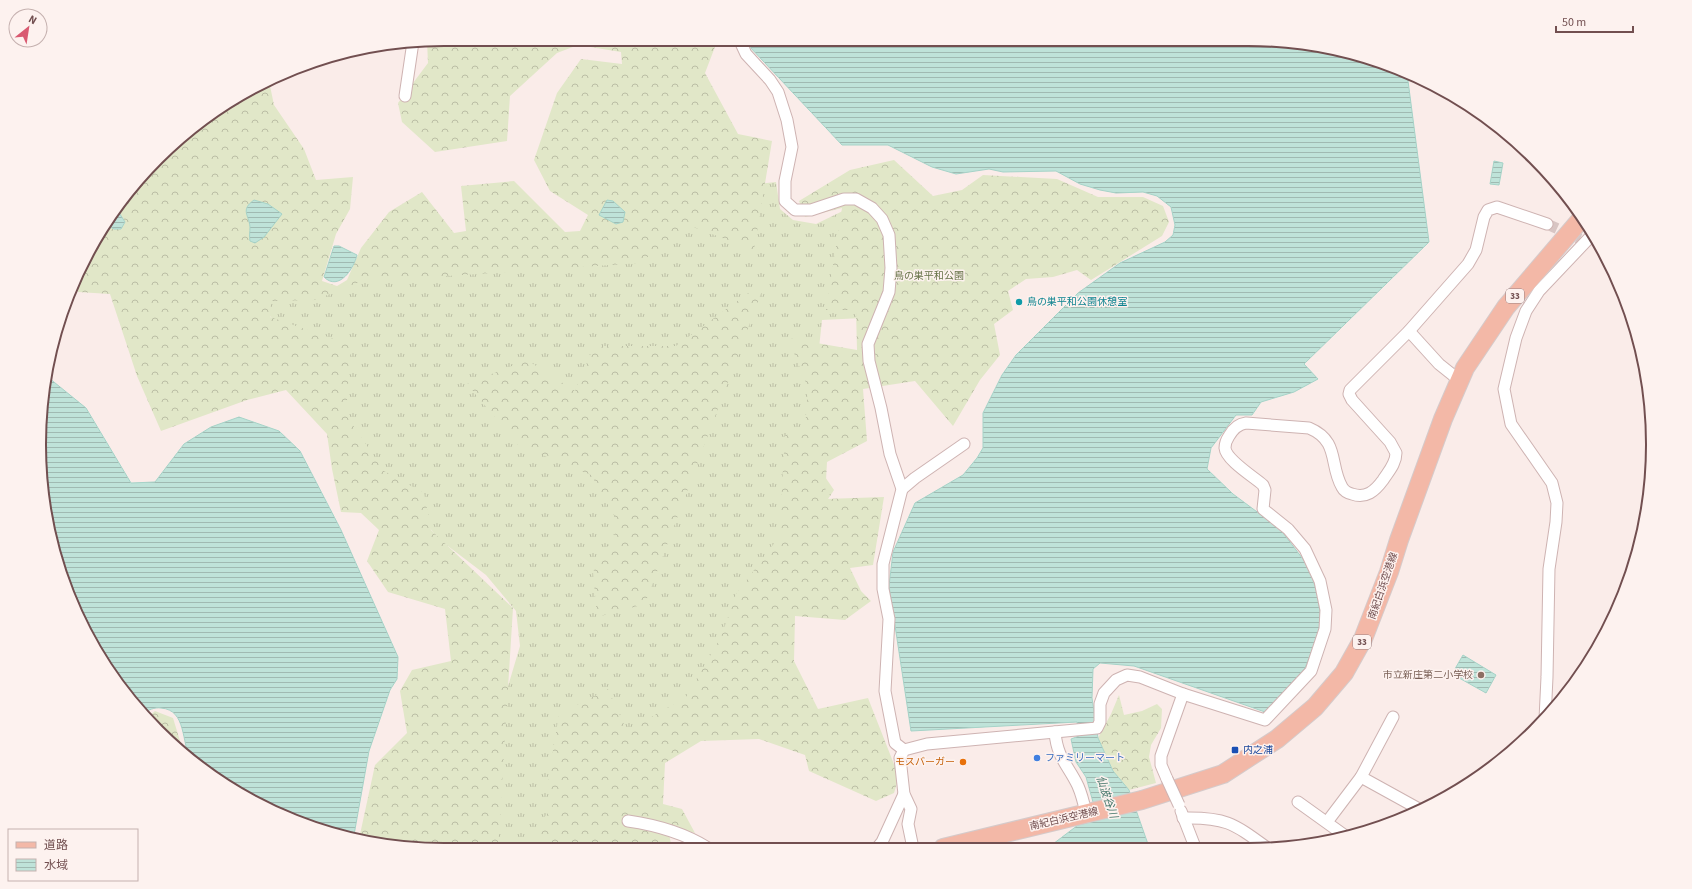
<svg xmlns="http://www.w3.org/2000/svg" width="1692" height="889" font-family="'Source Sans 3','Noto Sans JP',sans-serif">
<style>
.grass{fill:url(#grass-tufts)}
.forest{fill:url(#forest-crowns)}
.water{fill:url(#water-rules);stroke:#a6d3c8}
.lines{fill:none;stroke-linecap:round;stroke-linejoin:round}
.minor-tunnel{stroke:#d8c5c3;stroke-width:11;stroke-dasharray:11 5.5;stroke-linecap:butt}
.minor-casing{stroke:#ceb3b2;stroke-width:13}
.primary-casing{stroke:#d5caca;stroke-width:20}
.minor{stroke:#fff;stroke-width:11}
.primary{stroke:#f3b8a7;stroke-width:18}
.minor-bridge-casing{stroke:#ceb3b2;stroke-width:13;stroke-linecap:butt}
.minor-bridge{stroke:#fff;stroke-width:11}
.culture-dot{fill:#0f9aa8;stroke:#fdf2ef;stroke-width:1.5}
.education-dot{fill:#8d6e63;stroke:#fdf2ef;stroke-width:1.5}
.transit-dot{fill:#1a4fb4;stroke:#fdf2ef;stroke-width:1.5}
.shop-dot{fill:#3f7fe0;stroke:#fdf2ef;stroke-width:1.5}
.food-dot{fill:#e8710a;stroke:#fdf2ef;stroke-width:1.5}
.labels{text-anchor:middle;dominant-baseline:central;stroke-width:3;stroke-linejoin:round;paint-order:stroke}
.shield{fill:#fdf2ef;stroke:#9c8080;stroke-width:1}
.shield-label{font-size:9px;font-weight:bold;fill:#724f50}
.park-label{font-size:10px;fill:#647145;stroke:#fdf2ef}
.culture-label{font-size:10px;fill:#0d838f;stroke:#fdf2ef;text-anchor:start}
.street-label{font-size:10px;fill:#724f50;stroke:#fdf2ef}
.education-label{font-size:10px;fill:#785e54;stroke:#fdf2ef;text-anchor:end}
.transit-label{font-size:10px;fill:#164399;stroke:#fdf2ef;text-anchor:start}
.shop-label{font-size:10px;fill:#366cbe;stroke:#fdf2ef;text-anchor:start}
.food-label{font-size:10px;fill:#c56008;stroke:#fdf2ef;text-anchor:end}
.water-label{font-size:11px;font-style:italic;fill:#43766a;stroke:#fdf2ef}
.rim{fill:none;stroke:#724f50;stroke-width:2}
</style>
<defs>
<pattern id="grass-tufts" width="24" height="20" patternUnits="userSpaceOnUse"><rect width="24" height="20" fill="#e1e7c8"/><path d="M3 7l-1-3M5 7V3M7 7l1-3M15 17l-1-3M17 17v-4M19 17l1-3" fill="none" stroke="#bbbea5"/></pattern>
<pattern id="forest-crowns" width="20" height="18" patternUnits="userSpaceOnUse"><rect width="20" height="18" fill="#e1e7c8"/><path d="M2 6a3 3 0 1 1 6 0M12 15a3 3 0 1 1 6 0" fill="none" stroke="#bbbea5"/></pattern>
<pattern id="water-rules" width="6" height="5" patternUnits="userSpaceOnUse"><rect width="6" height="5" fill="#bfe3d9"/><path d="M0 2.5h6" fill="none" stroke="#a0bab2"/></pattern>
</defs>
<rect width="100%" height="100%" fill="#faece9"/>
<path class="grass" d="M 776,182 L 780,209 L 793,220 L 816,224 L 851,207 L 863,318 L 822,320 L 808,452 L 834,490 L 763,598 L 728,667 L 622,744 L 647,848 L 493,849 L 506,693 L 520,646 L 516,611 L 486,575 L 440,540 L 386,477 L 290,335 L 258,305 L 269,295 L 325,295 L 358,278 L 651,253 L 713,189 Z"/>
<g class="forest">
<path d="M 445,39 L 718,39 L 705,73 L 738,134 L 772,141 L 754,250 L 688,225 L 640,263 L 360,282 L 315,300 L 271,301 L 270,317 L 351,345 L 346,415 L 384,471 L 424,493 L 431,530 L 513,608 L 498,849 L 418,849 L 359,839 L 375,765 L 407,733 L 400,691 L 412,670 L 451,661 L 445,609 L 388,592 L 367,561 L 379,530 L 361,513 L 341,512 L 332,469 L 327,434 L 286,390 L 247,400 L 161,431 L 137,376 L 110,294 L 78,292 L 77,275 L 105,224 L 114,229 L 121,229 L 125,222 L 116,208 C 157,154 207,109 269,81 L 274,105 L 304,149 L 316,180 L 353,177 L 350,209 L 336,234 L 322,281 L 337,286 L 347,280 L 361,248 L 389,212 L 422,192 L 454,233 L 466,231 L 461,186 L 514,181 L 565,232 L 580,231 L 588,215 L 550,191 L 534,160 L 557,93 L 581,59 L 622,64 L 621,52 L 578,45 L 557,53 L 510,96 L 507,141 L 435,152 L 402,122 L 398,103 L 428,63 L 427,41 Z"/>
<path d="M 894,160 L 933,196 L 962,190 L 983,175 L 1057,179 L 1098,197 L 1143,197 L 1163,206 L 1169,222 L 1162,236 L 1091,280 L 1077,270 L 1053,277 L 1026,279 L 1008,291 L 1013,310 L 994,324 L 1000,355 L 980,380 L 953,426 L 915,381 L 863,389 L 867,441 L 827,462 L 825,499 L 884,497 L 873,565 L 850,568 L 861,591 L 871,601 L 845,620 L 795,616 L 794,661 L 818,709 L 868,698 L 899,777 L 894,793 L 876,801 L 809,771 L 805,755 L 759,739 L 701,741 L 665,763 L 663,804 L 682,809 L 695,833 L 667,825 L 672,848 L 538,849 L 538,827 L 558,797 L 547,788 L 559,714 L 608,689 L 627,731 L 686,697 L 721,637 L 736,594 L 779,537 L 785,435 L 805,429 L 808,388 L 788,338 L 857,350 L 856,310 L 826,310 L 842,208 L 805,217 L 799,201 L 850,170 Z"/>
<path d="M 766,280 L 645,604 L 597,617 L 593,572 L 620,525 L 591,475 L 518,445 L 467,384 L 527,360 L 575,391 L 594,346 L 676,346 Z"/>
<path d="M 1119,695 L 1124,715 L 1142,711 L 1157,704 L 1162,709 L 1161,728 L 1151,745 L 1149,757 L 1156,783 L 1129,790 L 1113,771 L 1098,738 L 1111,714 Z"/>
<path d="M 155,711 L 173,718 L 184,754 L 158,731 L 147,718 Z"/>
</g>
<g class="water">
<path d="M 746,39 L 1274,40 L 1353,53 L 1407,73 L 1429,242 L 1304,364 L 1318,379 L 1294,392 L 1261,402 L 1252,415 L 1236,415 L 1211,448 L 1207,469 L 1233,494 L 1280,529 L 1309,567 L 1317,593 L 1322,625 L 1305,668 L 1265,712 L 1134,666 L 1100,663 L 1093,669 L 1092,698 L 1098,738 L 1113,771 L 1129,790 L 1149,847 L 1049,847 L 1078,825 L 1094,821 L 1093,802 L 1086,777 L 1076,762 L 1071,739 L 1079,736 L 1077,722 L 911,731 L 889,586 L 893,552 L 915,503 L 963,475 L 977,458 L 983,448 L 983,413 L 1002,375 L 1016,355 L 1078,293 L 1120,263 L 1165,242 L 1173,235 L 1175,225 L 1171,207 L 1157,196 L 1143,192 L 1116,193 L 1100,190 L 1080,184 L 1056,171 L 1003,172 L 989,169 L 956,174 L 932,167 L 888,145 L 842,145 L 748,45 Z"/>
<path d="M 1494,161 L 1503,163 L 1499,185 L 1490,184 Z"/>
<path d="M 254,200 L 268,204 L 282,214 L 264,237 L 255,243 L 250,241 C 249,236 250,232 250,227 C 249,215 240,210 254,200 Z"/>
<path d="M 607,200 L 613,201 L 625,212 L 623,222 L 616,224 L 599,215 Z"/>
<path d="M 116,208 L 125,222 L 121,229 L 114,229 L 105,224 Z"/>
<path d="M 334,246 L 339,246 L 357,255 C 354,268 339,292 324,277 Z"/>
<path d="M 60,318 L 49,378 L 86,408 L 131,483 L 155,482 L 184,444 L 211,427 L 239,417 L 279,431 L 300,451 L 341,530 L 398,657 L 397,679 L 390,690 L 369,751 L 354,835 L 351,838 L 339,836 L 265,808 L 198,766 C 196,765 192,762 191,760 C 181,743 187,710 161,708 C 155,707 147,710 144,714 C 132,700 117,685 107,670 C 41,566 21,435 60,318 Z"/>
<path d="M 1463,655 L 1496,675 L 1486,693 L 1452,674 Z"/>
</g>
<g class="lines">
<path class="minor-tunnel" d="M 1547,224 L 1580,239"/>
<g class="minor-casing">
<g id="minor">
<path d="M 739,39 L 746,54 L 770,80 L 778,92 L 787,120 L 792,147 L 785,181 L 785,201 L 795,210 L 811,210 L 844,199 L 856,199 L 872,208 L 882,219 L 889,235 L 891,268 L 889,292 L 868,344 L 869,361 L 881,408 L 890,454 L 902,489 L 883,564 L 883,589 L 889,619 L 885,691 L 895,743 L 904,750"/>
<path d="M 405,96 L 413,42"/>
<path d="M 1409,331 L 1439,364 L 1459,380"/>
<path d="M 902,489 L 915,478 L 964,444"/>
<path d="M 1545,719 L 1547,677 L 1549,569 L 1556,522 L 1557,503 L 1552,483 L 1511,424 L 1504,389 L 1516,338 L 1526,311 L 1539,291 L 1593,234"/>
<path d="M 1055,732 C 1057,758 1068,765 1078,786 C 1082,795 1084,804 1086,813"/>
<path d="M 1361,777 L 1419,809"/>
<path d="M 1167,779 L 1161,765 L 1161,756 L 1183,694"/>
<path d="M 1298,802 L 1344,835"/>
<path d="M 1181,811 L 1195,847"/>
<path d="M 1183,818 C 1225,817 1233,823 1266,847"/>
<path d="M 628,821 C 656,825 684,833 708,848"/>
<path d="M 1327,822 L 1361,777 L 1393,717"/>
<path d="M 877,848 L 882,842 L 904,794"/>
<path d="M 913,848 L 908,824 L 911,809 L 904,794 L 900,758 L 904,750 L 927,744 L 1097,728 L 1100,722 L 1100,704 L 1104,693 L 1116,680 L 1127,675 L 1140,677 L 1183,694 L 1265,720 L 1311,671 L 1325,629 L 1326,610 L 1320,581 L 1305,549 L 1288,529 L 1263,509 L 1265,490 L 1263,485 C 1254,477 1226,460 1225,448 C 1225,444 1227,439 1229,436 C 1233,429 1238,424 1246,423 L 1309,428 C 1340,441 1329,465 1342,487 C 1344,491 1348,493 1352,494 C 1366,499 1375,491 1383,480 C 1388,472 1396,464 1396,453 L 1390,442 L 1352,400 L 1349,394 L 1350,390 L 1409,331 L 1468,264 L 1476,250 L 1484,217 L 1488,210 L 1497,207 L 1547,224"/>
</g>
</g>
<g class="primary-casing">
<path id="primary" d="M 943,848 L 1142,800 L 1223,774 L 1277,739 L 1315,707 L 1344,673 L 1363,639 L 1389,572 L 1399,540 L 1443,419 L 1465,368 L 1506,307 L 1582,218"/>
</g>
<use href="#minor" class="minor"/>
<use href="#primary" class="primary"/>
<g class="minor-bridge-casing">
<path id="minor-bridge" d="M 1167,779 L 1179,805"/>
</g>
<use href="#minor-bridge" class="minor-bridge"/>
</g>
<circle class="culture-dot" cx="1019" cy="302" r="4"/>
<circle class="education-dot" cx="1481" cy="675" r="4"/>
<rect class="transit-dot" x="1231" y="746" width="8" height="8" rx="2"/>
<circle class="shop-dot" cx="1037" cy="758" r="4"/>
<circle class="food-dot" cx="963" cy="762" r="4"/>
<g class="labels">
<g class="shield">
<rect x="1506" y="289" width="18" height="14" rx="3"/>
<rect x="1353" y="635" width="18" height="14" rx="3"/>
</g>
<g class="shield-label">
<text x="1515" y="296">33</text>
<text x="1362" y="642">33</text>
</g>
<g class="park-label">
<text x="929" y="276">鳥の巣平和公園</text>
</g>
<g class="culture-label">
<text x="1027" y="302">鳥の巣平和公園休憩室</text>
</g>
<g class="street-label">
<text transform="translate(1383 586) rotate(-71)">南紀白浜空港線</text>
<text transform="translate(1064 819) rotate(-13)">南紀白浜空港線</text>
</g>
<g class="education-label">
<text x="1473" y="675">市立新庄第二小学校</text>
</g>
<g class="transit-label">
<text x="1243" y="750">内之浦</text>
</g>
<g class="shop-label">
<text x="1045" y="758">ファミリーマート</text>
</g>
<g class="food-label">
<text x="955" y="762">モスバーガー</text>
</g>
<g class="water-label">
<text transform="translate(1107 797) rotate(71)">仙波谷川</text>
</g>
</g>
<path d="M0 0H1692V889H0ZM444 46H1248A398 398 0 0 1 1646 444V445A398 398 0 0 1 1248 843H444A398 398 0 0 1 46 445V444A398 398 0 0 1 444 46Z" fill="#fdf2ef" fill-rule="evenodd"/>
<path class="rim" d="M444 46H1248A398 398 0 0 1 1646 444V445A398 398 0 0 1 1248 843H444A398 398 0 0 1 46 445V444A398 398 0 0 1 444 46Z"/>
<rect x="8" y="829" width="130" height="52" fill="#fdf2ef" stroke="#c5b1af"/>
<rect x="16" y="842" width="20" height="6" fill="#f3b8a7" stroke="#c5b1af"/>
<text x="44" y="849" font-size="12" fill="#724f50">道路</text>
<rect x="16" y="859" width="20" height="12" fill="url(#water-rules)" stroke="#c5b1af"/>
<text x="44" y="869" font-size="12" fill="#724f50">水域</text>
<g transform="translate(28 28) rotate(30)"><circle r="19" fill="#fdf2ef" stroke="#c5b1af"/>
<path d="M0-3L7 15L0 10L-7 15Z" fill="#d95a71"/>
<text y="-6" font-size="11" font-weight="bold" text-anchor="middle" fill="#724f50">N</text>
</g>
<path d="M1556 26v6h77v-6" fill="none" stroke="#724f50" stroke-width="2"/>
<text x="1562" y="26" font-size="12" fill="#724f50" stroke="#fdf2ef" stroke-width="3" paint-order="stroke">50 m</text>
</svg>
